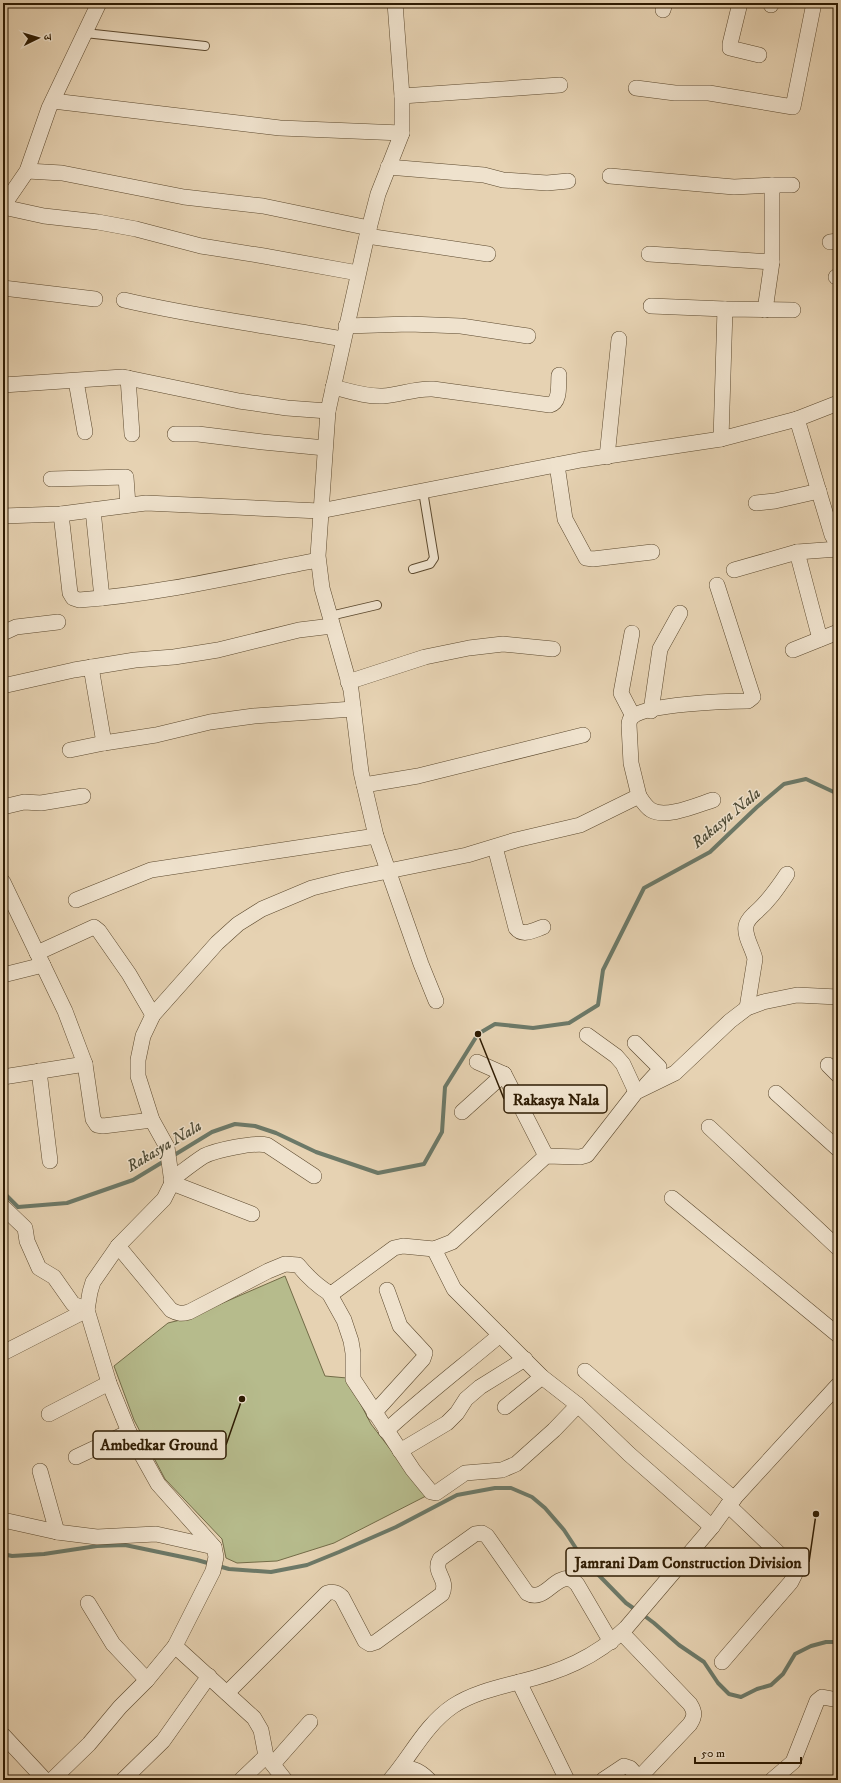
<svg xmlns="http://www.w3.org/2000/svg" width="841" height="1783" font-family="'IM FELL DW Pica','Noto Serif Devanagari',serif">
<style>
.green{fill:#b6bb8c;stroke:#726b47}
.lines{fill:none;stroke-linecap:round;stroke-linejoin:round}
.stream{stroke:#6c7968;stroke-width:4}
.lane-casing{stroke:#5c492e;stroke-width:10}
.street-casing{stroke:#5c492e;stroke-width:16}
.lane{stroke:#efe2cd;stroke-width:8}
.street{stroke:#efe2cd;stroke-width:15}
.labels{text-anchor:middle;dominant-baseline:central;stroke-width:3;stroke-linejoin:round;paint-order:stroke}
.water-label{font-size:16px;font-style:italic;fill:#4d4a35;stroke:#efe2cd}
.leader{fill:none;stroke:#2e1b02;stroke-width:1.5}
.callout-dot{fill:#2e1b02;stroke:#efe2cd;stroke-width:1.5}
.callout{fill:#efe2cd;stroke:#2e1b02;stroke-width:1.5}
.callout-label{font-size:16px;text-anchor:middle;font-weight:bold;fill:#2e1b02}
</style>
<rect width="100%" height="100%" fill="#e6d2b2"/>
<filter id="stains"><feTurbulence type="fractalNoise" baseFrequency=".005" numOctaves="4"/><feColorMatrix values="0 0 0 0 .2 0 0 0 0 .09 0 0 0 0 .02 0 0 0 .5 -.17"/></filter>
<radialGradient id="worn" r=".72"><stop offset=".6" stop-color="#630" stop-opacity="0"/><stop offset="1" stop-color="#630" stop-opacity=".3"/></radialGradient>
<path class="green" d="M 285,1276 L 325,1376 L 347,1378 L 371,1424 L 426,1496 L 334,1543 L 277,1561 L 237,1563 L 226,1558 L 222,1539 L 165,1479 L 134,1420 L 114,1366 L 168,1323 L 188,1318 Z"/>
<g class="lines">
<g class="stream">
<path d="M 171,1157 L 212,1132 L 235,1124 L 255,1126 L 276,1133 L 316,1152 L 378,1173 L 424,1164 L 442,1132 L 445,1087 L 478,1034 L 495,1024 L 533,1028 L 569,1023 L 598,1005 L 603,970 L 644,888 L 710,852 L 757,807 L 784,784 L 806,779 L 838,794"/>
<path d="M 3,1192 L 18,1207 L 67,1203 L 133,1180 L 166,1160"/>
<path d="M 3,1554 L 12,1556 L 44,1554 L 97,1546 L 125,1545 L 197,1560 L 229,1569 L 271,1572 L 307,1565 L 339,1552 L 396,1527 L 457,1495 L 495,1488 L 511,1488 L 532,1497 L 545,1508 L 564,1530 L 583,1559 L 626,1603 L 636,1610"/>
<path d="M 642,1614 L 654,1623 L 679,1645 L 704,1662 L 718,1683 L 729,1694 L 741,1697 L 757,1689 L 771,1685 L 783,1674 L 795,1654 L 811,1646 L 826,1642 L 838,1642"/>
</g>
<g class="lane-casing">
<g id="lane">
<path d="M 85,33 L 205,46"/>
<path d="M 413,569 L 430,564 L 434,558 L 423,491"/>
<path d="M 330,616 L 377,605"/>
</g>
</g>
<g class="street-casing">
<g id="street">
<path d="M 395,3 L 402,96 L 402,133 L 378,194 L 366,240 L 328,411 L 318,556 L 322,588 L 351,690 L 361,772 L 376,836 L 421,964 L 436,1001"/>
<path d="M 740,3 L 730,44 L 730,48 L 759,55"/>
<path d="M 771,5 L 771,3"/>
<path d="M 663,10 L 665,3"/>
<path d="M 636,88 L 675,93 L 709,93 L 793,107 L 814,3"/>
<path d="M 402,96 L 560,85"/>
<path d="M 53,101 L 280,128 L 402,133"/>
<path d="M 388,167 L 484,175 L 503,180 L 547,183 L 568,181"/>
<path d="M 27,171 L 62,173 L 184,197 L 263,206 L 369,228"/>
<path d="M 610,176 L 734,187 L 772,185"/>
<path d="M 3,206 L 27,171 L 49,108 L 99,3"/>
<path d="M 3,207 L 44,216 L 98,222 L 136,229 L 201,246 L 264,256 L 358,273"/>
<path d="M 367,236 L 488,254"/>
<path d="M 830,242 L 838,241"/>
<path d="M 649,254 L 772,262"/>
<path d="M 836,277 L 838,276"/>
<path d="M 3,288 L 95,299"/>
<path d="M 124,300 C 196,317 270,326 343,339"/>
<path d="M 651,306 L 725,309"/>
<path d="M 765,310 L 772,262 L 772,185 L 792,185"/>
<path d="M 346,326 L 409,324 L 461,326 L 528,336"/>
<path d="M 128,378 L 132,434"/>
<path d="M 76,381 L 85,432"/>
<path d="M 3,385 L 123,377 L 239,401 L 287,408 L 328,411"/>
<path d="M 333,387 C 349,391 367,397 383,396 C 400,395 415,388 433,389 L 550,405 C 561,402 558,384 559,375"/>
<path d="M 797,419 L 832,535 L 838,546"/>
<path d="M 175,434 L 198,434 L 263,442 L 325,448"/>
<path d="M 721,439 L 725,309 L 793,310"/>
<path d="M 607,457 L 619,339"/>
<path d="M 557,465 L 565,519 L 586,558 L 593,559 L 652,552"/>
<path d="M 51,479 L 126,477 L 128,505"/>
<path d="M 756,503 L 775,501 L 819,491"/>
<path d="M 93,510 L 102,598"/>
<path d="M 61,514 L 70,593 L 73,598 L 79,600 C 160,594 239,575 318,560"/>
<path d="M 3,516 L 61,514 L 146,503 L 320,511 L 581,460 L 721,439 L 797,419 L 838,403"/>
<path d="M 797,552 L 820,639"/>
<path d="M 734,570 L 797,552 L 838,549"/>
<path d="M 3,633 L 16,627 L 58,622"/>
<path d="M 632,633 L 621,693 L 633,716"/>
<path d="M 793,650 L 838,632"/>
<path d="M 91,667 L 104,743"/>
<path d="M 348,682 L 425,657 L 469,648 L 503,644 L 553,649"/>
<path d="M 7,685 L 74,670 L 135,660 L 174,657 L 218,650 L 299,630 L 332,626"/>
<path d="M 651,711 L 660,649 L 680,613"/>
<path d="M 70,750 L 104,743 L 156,735 L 210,722 L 254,716 L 353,709"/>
<path d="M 364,785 L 418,776 L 583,735"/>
<path d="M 639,796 C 643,802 646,807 651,810 C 666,819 697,805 713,800"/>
<path d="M 3,807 L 24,802 L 41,803 L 83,796"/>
<path d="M 495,847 L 516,928 C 523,937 534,930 543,927"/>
<path d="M 3,882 L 65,1011 L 85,1064 L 93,1119 L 97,1125 L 103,1126 L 152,1120"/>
<path d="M 76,900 L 151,870 L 376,836"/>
<path d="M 37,953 L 94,927 L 99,931 L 129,974 L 153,1015"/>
<path d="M 3,975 L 43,965"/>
<path d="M 747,1008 L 755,959 C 753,949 744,936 746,926 C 747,920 751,917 755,913 C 768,902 777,889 787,874"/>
<path d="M 587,1035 L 616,1056 L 623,1064 L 636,1092"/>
<path d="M 635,1043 L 659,1067 L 657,1073 L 646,1085"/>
<path d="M 477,1062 L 504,1074 L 546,1156"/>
<path d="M 828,1065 L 838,1075"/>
<path d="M 39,1071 L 50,1161"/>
<path d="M 3,1077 L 85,1064"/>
<path d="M 776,1093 L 838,1149"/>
<path d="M 462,1112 L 504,1074"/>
<path d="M 709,1127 L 838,1248"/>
<path d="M 171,1180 C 182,1172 193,1163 204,1156 C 216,1150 254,1142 267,1145 L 314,1176"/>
<path d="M 172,1183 L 252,1214"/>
<path d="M 672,1198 L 838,1335"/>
<path d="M 3,1207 L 25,1228 L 27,1241 L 39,1268 L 54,1277 L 73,1304 L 87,1310"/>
<path d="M 118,1246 L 171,1310 C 178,1314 182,1314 189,1312 L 268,1271 L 285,1264 L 298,1265 C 307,1276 316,1285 329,1293 L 334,1292 L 394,1248 L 403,1246 L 434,1249 L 452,1242 L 546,1156 L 580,1157 L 587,1155 L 636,1092 L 675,1073 L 730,1021 L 747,1008 L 763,1002 L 797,995 L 838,997"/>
<path d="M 434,1249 L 454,1289 L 542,1377 L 578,1405 L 629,1454 L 712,1527"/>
<path d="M 329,1293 L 344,1320 L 351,1341 L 353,1353 L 353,1379 L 413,1470 L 431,1492 L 436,1493 L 465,1473 L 502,1470 L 516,1464 L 554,1430 L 578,1405"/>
<path d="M 3,1353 L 87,1310"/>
<path d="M 585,1371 L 734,1499"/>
<path d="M 505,1407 L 542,1377"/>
<path d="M 374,1413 L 423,1359 L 425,1353 L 400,1326 L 387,1290"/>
<path d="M 49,1414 L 109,1383"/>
<path d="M 386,1431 C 423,1397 462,1367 500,1335"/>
<path d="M 400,1451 L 447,1423 L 457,1413 L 466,1399 L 480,1387 L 525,1359"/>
<path d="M 76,1457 L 129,1432"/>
<path d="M 40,1471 L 57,1532"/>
<path d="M 3,1520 L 57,1532 L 97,1537 L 156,1534 L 214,1547"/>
<path d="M 88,1603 L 113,1644 L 147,1680"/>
<path d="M 622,1633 L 690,1704 C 695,1712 695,1716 690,1724 L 639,1778"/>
<path d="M 175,1646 L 254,1718 L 261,1730 L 266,1756 L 285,1780"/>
<path d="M 722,1662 L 791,1582 L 795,1574 L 794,1568 L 728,1505"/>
<path d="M 519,1682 L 567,1780"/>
<path d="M 227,1693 L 327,1593 C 333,1591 337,1592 342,1597 L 365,1641 L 370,1644 L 376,1642 L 442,1594 C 449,1578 432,1573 440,1559 L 475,1534 L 482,1533 L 487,1536 L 527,1593 C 544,1603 553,1577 570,1578 L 577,1584 L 611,1642"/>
<path d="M 3,1735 L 45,1780"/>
<path d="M 273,1764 L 310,1722"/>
<path d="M 398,1771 C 411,1766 419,1770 429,1780"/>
<path d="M 52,1780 L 89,1744 L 120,1707 L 147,1680 L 175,1646 L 213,1571 L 216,1557 L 214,1547 L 158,1484 L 129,1432 L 109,1383 L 87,1310 L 90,1292 L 93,1282 L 118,1246 L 164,1199 L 172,1183 L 167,1147 L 152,1120 L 138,1076 L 138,1060 L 143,1036 L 153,1015 L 217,943 L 238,924 L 262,909 L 312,888 L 344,880 L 467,855 L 516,840 L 580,825 L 639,796 L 631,763 L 629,725 C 629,722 630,719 632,717 C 646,704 728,701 748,701 L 753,697 L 717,585"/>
<path d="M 123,1780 L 163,1741 L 209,1676"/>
<path d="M 241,1780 L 266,1756"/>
<path d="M 390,1780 C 411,1756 425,1725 453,1706 C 473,1693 496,1688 519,1682 C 560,1672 595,1658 626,1628 L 712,1527 L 728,1505 L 838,1385"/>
<path d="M 603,1780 L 624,1766 L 630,1768 L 641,1780"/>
<path d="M 772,1780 L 793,1762 L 817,1701 L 822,1697 L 838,1700"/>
</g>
</g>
<use href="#lane" class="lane"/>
<use href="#street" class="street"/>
</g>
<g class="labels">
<g class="water-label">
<text transform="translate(726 818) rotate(-40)">Rakasya Nala</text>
<text transform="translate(164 1146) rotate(-31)">Rakasya Nala</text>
</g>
</g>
<path class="leader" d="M478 1034L504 1099M242 1399L226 1445M816 1514L809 1562"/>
<g class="callout-dot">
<circle cx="478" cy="1034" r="4"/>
<circle cx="242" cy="1399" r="4"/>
<circle cx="816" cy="1514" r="4"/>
</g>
<g class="callout">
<rect x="504" y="1085" width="103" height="28" rx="4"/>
<rect x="93" y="1431" width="133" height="28" rx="4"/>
<rect x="566" y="1548" width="243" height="28" rx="4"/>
</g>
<g class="callout-label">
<text x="556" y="1105">Rakasya Nala</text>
<text x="159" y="1450">Ambedkar Ground</text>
<text x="688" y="1568">Jamrani Dam Construction Division</text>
</g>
<rect width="841" height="1783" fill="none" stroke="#e6d2b2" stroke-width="16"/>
<rect x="4" y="4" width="833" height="1775" fill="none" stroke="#2e1b02" stroke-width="2"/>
<rect x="8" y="8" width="825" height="1767" fill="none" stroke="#2e1b02"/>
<g transform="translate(38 38) rotate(85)" stroke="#efe2cd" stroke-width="3" paint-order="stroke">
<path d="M0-3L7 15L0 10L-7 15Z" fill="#2e1b02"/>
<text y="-6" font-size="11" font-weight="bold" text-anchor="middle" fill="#2e1b02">उ</text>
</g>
<path d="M695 1757v6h106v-6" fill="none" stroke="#2e1b02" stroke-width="2"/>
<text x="701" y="1757" font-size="12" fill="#2e1b02" stroke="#efe2cd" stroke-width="3" paint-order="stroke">50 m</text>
<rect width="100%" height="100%" filter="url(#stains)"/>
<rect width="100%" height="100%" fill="url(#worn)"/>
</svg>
